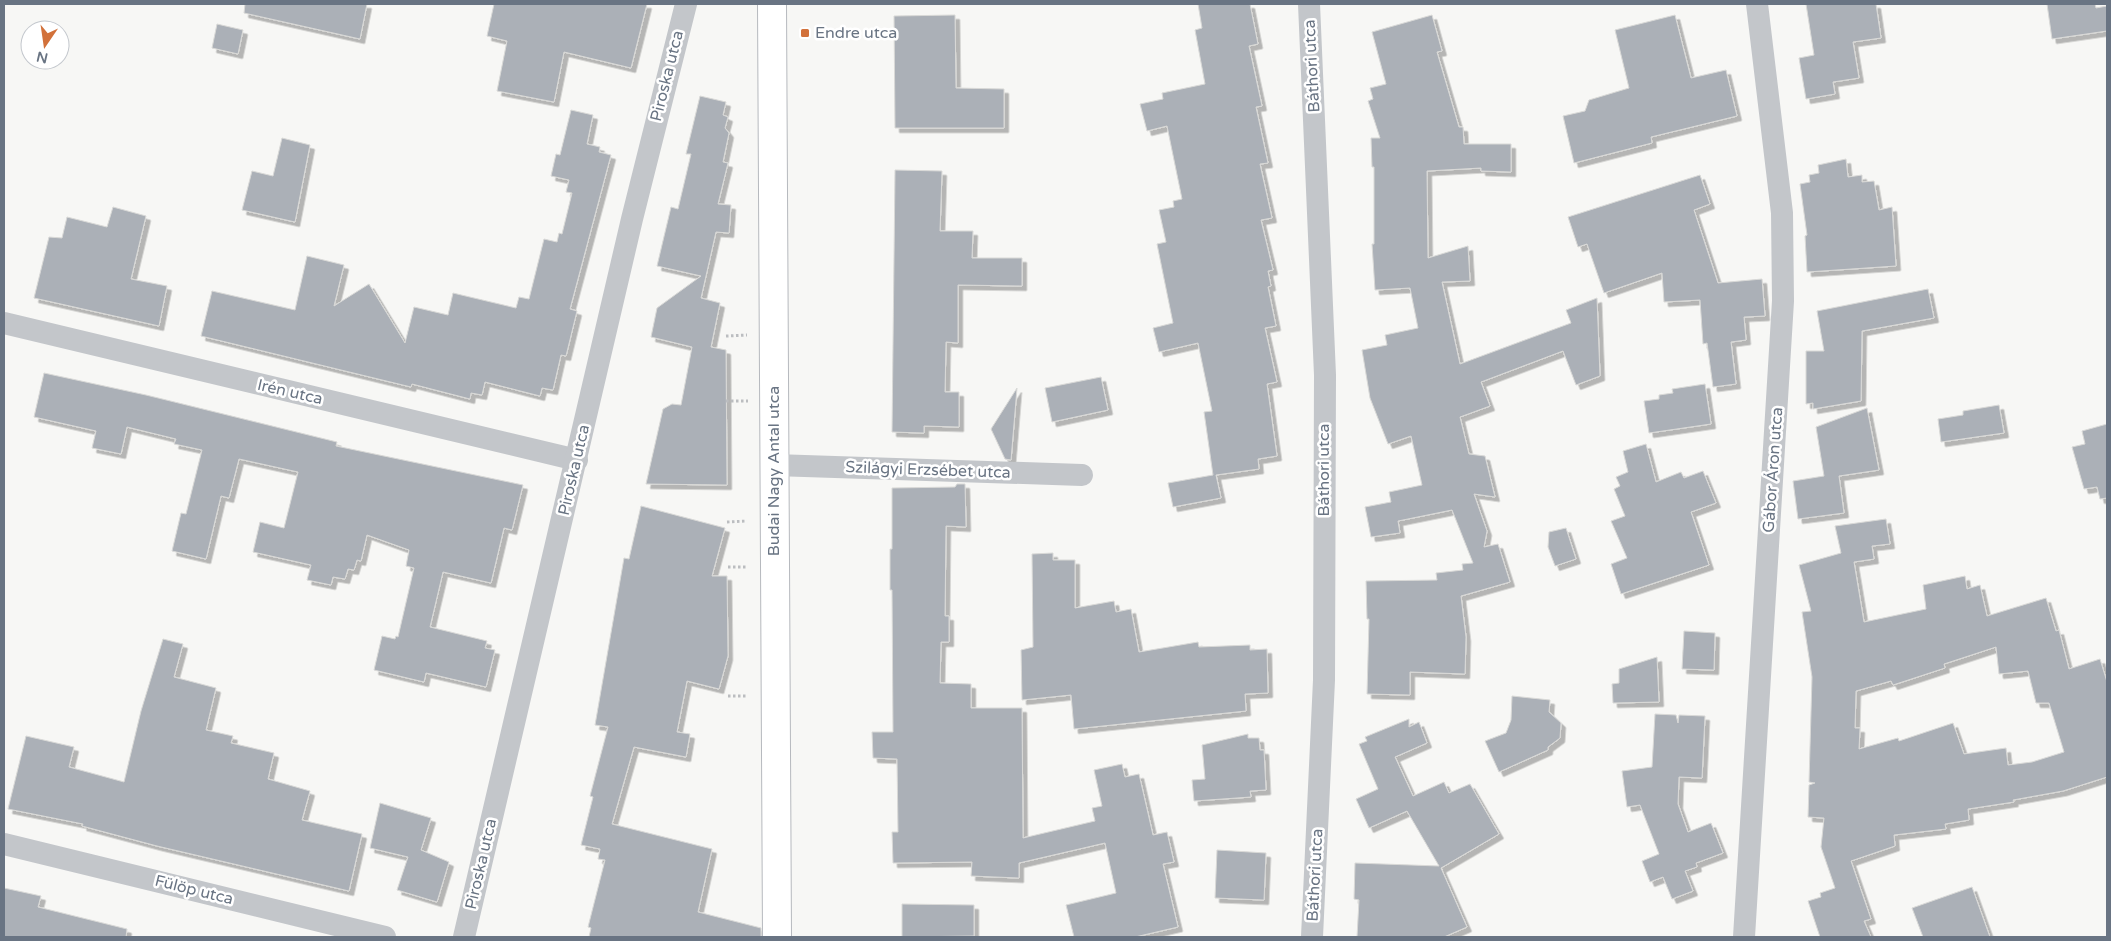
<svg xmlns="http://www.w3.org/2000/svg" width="2111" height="941" font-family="'Varela Round',sans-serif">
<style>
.building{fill:#abb0b7;stroke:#d9d9d7;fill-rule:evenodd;filter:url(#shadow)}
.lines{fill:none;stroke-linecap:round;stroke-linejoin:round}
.secondary-casing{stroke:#b6b9be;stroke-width:30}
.path{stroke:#bbbdc0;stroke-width:3;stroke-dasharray:2.5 2.5;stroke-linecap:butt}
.street{stroke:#c3c6ca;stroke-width:22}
.secondary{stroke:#fff;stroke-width:28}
.poi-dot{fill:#d2713a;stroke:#fff;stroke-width:2}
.labels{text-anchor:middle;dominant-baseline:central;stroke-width:5;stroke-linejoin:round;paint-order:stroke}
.poi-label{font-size:16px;fill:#697483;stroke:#fff;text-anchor:start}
.street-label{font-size:16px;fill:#697483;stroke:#fff}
</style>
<defs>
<filter id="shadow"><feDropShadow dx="4.5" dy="4.5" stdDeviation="0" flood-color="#0004"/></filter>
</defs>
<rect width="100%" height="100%" fill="#f7f7f5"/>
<g class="building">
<path d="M 245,4 L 367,4 L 360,39 L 244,13 Z"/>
<path d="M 494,4 L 647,4 L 631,68 L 564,52 L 554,102 L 497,91 L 507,41 L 487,36 Z"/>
<path d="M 1198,4 L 1250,4 L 1258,44 L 1249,46 L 1262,106 L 1256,107 L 1268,163 L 1260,164 L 1272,218 L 1261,220 L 1273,270 L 1268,271 L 1271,286 L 1268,287 L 1276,326 L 1265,328 L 1277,382 L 1267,384 L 1277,456 L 1258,459 L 1259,469 L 1216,475 L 1221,498 L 1173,507 L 1168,483 L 1213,475 L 1204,412 L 1212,411 L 1198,343 L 1159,352 L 1153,328 L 1173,323 L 1157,244 L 1166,242 L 1159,210 L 1174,207 L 1173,201 L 1182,199 L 1167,126 L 1147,131 L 1140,104 L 1163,99 L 1162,93 L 1205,84 L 1195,30 L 1202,28 Z"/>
<path d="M 1806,4 L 1876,4 L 1881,38 L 1853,42 L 1859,78 L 1833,82 L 1835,94 L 1806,99 L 1799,58 L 1814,55 Z"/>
<path d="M 2047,4 L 2095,4 L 2096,8 L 2107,6 L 2107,31 L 2052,39 Z"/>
<path d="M 955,15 L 956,88 L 1004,89 L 1004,128 L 895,128 L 894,16 Z"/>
<path d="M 1432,15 L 1442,51 L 1437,52 L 1459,127 L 1463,127 L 1464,144 L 1511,144 L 1511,172 L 1481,171 L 1481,168 L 1427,171 L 1428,258 L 1468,246 L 1470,281 L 1442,282 L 1460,364 L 1571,323 L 1566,310 L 1597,298 L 1600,376 L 1576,385 L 1563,351 L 1481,382 L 1490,406 L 1460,417 L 1469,454 L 1485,456 L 1495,497 L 1474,494 L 1487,531 L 1484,547 L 1498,544 L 1510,582 L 1461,596 L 1466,637 L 1465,674 L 1410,672 L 1410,695 L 1367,694 L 1369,619 L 1367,619 L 1366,581 L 1437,580 L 1436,573 L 1463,570 L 1462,564 L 1473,563 L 1452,510 L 1398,521 L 1400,533 L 1371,537 L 1365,507 L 1391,502 L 1389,492 L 1422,485 L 1411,436 L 1388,444 L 1370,398 L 1362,350 L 1387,345 L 1385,335 L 1418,328 L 1410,288 L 1375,290 L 1372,244 L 1374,244 L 1374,167 L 1372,167 L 1371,138 L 1380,138 L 1368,101 L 1373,99 L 1370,88 L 1386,84 L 1372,32 Z"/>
<path d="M 1675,15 L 1691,78 L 1726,70 L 1737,116 L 1651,137 L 1652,143 L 1574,163 L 1563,116 L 1585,111 L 1589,100 L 1629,88 L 1615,30 Z"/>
<path d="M 217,24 L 243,30 L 238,54 L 212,48 Z"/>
<path d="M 700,96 L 726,102 L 723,115 L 728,117 L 725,128 L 729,133 L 723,162 L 728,163 L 718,204 L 731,205 L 729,233 L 716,232 L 701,298 L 720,303 L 711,347 L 726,350 L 727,485 L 646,484 L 663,409 L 672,404 L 681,405 L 692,347 L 651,337 L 657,308 L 701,276 L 657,266 L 671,207 L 678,209 L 691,154 L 686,154 Z"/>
<path d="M 571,110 L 593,115 L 587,144 L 600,147 L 599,152 L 611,155 L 570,309 L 577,311 L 566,356 L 561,355 L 553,390 L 542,388 L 540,396 L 485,382 L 482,395 L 471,393 L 470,399 L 412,384 L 411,387 L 201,336 L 212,291 L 295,310 L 307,256 L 344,265 L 334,306 L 369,284 L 405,343 L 414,307 L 448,315 L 453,293 L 516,308 L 519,297 L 529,299 L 544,239 L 557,242 L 559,233 L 562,234 L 572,193 L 566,192 L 569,180 L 551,176 L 556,154 L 560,155 Z"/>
<path d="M 282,138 L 310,145 L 295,222 L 242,210 L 252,171 L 273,176 Z"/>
<path d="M 1846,159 L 1848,177 L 1862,175 L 1862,182 L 1874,181 L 1879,210 L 1892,207 L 1896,266 L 1807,272 L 1805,236 L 1807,235 L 1800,184 L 1810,182 L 1809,175 L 1819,173 L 1818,165 Z"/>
<path d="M 895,170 L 942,171 L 940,231 L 973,231 L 972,258 L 1022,258 L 1022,286 L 958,285 L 958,343 L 946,342 L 945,392 L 959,392 L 959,427 L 924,426 L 924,433 L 892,432 Z"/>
<path d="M 1700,175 L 1710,204 L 1694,210 L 1718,283 L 1762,279 L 1765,316 L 1744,317 L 1746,340 L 1731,342 L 1736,384 L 1713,387 L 1707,343 L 1703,344 L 1700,300 L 1664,302 L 1662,273 L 1604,293 L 1587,244 L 1578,247 L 1568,217 Z"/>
<path d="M 113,207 L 146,216 L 131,279 L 167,286 L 159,326 L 34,298 L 49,237 L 62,238 L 67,217 L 107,227 Z"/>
<path d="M 1928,289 L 1934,318 L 1862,331 L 1861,401 L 1813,409 L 1813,403 L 1806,404 L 1806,351 L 1824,351 L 1817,311 Z"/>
<path d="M 44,373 L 146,395 L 337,442 L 336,446 L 523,485 L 512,530 L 504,528 L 491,583 L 443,572 L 430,627 L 487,641 L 485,648 L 495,650 L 486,687 L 426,673 L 424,682 L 374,670 L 382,636 L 395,639 L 396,636 L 398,637 L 414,568 L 406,566 L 409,550 L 367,535 L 361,561 L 357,560 L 354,570 L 348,569 L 345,579 L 333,577 L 331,585 L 307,580 L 311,565 L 253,552 L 260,522 L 284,528 L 298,472 L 239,459 L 229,498 L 221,496 L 206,559 L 172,551 L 181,513 L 186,514 L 202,450 L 174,444 L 176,439 L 127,427 L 121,454 L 92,448 L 96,431 L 34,417 Z"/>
<path d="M 1101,377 L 1108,410 L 1052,422 L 1045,388 Z"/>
<path d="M 1705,384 L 1711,424 L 1649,433 L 1644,401 L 1659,399 L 1659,395 L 1673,393 L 1672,389 Z"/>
<path d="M 1017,388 L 1011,460 L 1005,459 L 991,429 Z"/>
<path d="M 1999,405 L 2004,433 L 1941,442 L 1938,419 L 1963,415 L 1963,411 Z"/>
<path d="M 1867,408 L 1879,470 L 1839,476 L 1844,513 L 1798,519 L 1793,481 L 1824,476 L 1816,427 Z"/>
<path d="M 2107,424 L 2107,498 L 2100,499 L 2097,487 L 2084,489 L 2072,447 L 2085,444 L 2082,431 Z"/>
<path d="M 1646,444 L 1656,482 L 1681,472 L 1684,478 L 1703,471 L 1716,503 L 1691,512 L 1709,565 L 1621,594 L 1611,564 L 1627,558 L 1611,521 L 1625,516 L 1614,489 L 1620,486 L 1616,477 L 1628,472 L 1623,451 Z"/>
<path d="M 957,484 L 965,484 L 966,527 L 946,526 L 945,616 L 949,616 L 949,642 L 941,642 L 940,683 L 971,684 L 971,708 L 1022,708 L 1023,838 L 1095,821 L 1092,808 L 1102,806 L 1094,770 L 1122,764 L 1125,777 L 1139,774 L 1153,835 L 1167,832 L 1174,862 L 1163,864 L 1178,927 L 1135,937 L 1074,937 L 1066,905 L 1116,893 L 1105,843 L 1019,863 L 1019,878 L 971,876 L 972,862 L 893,863 L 892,832 L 898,832 L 897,759 L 873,758 L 872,732 L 893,732 L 892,590 L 890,590 L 890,549 L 892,549 L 892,488 L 955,487 Z"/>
<path d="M 641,506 L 725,528 L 712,576 L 727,576 L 728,656 L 719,689 L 687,681 L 677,732 L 690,734 L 686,757 L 634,747 L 612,824 L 712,849 L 698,912 L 761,928 L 761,937 L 589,937 L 591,928 L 588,927 L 605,860 L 598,859 L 600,849 L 581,845 L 593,797 L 590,796 L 608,727 L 595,725 L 624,558 L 629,559 Z"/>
<path d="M 1886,519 L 1890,544 L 1872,546 L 1874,559 L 1854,562 L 1864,622 L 1926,609 L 1923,585 L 1965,576 L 1967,589 L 1980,585 L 1987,616 L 2046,598 L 2056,631 L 2059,630 L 2069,669 L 2100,659 L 2107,682 L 2107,777 L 2063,791 L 2013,800 L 2014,802 L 1968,809 L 1969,820 L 1945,824 L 1946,829 L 1894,835 L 1895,846 L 1851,861 L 1871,919 L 1864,921 L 1871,937 L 1820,937 L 1808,901 L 1821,897 L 1820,893 L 1835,888 L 1821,847 L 1824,818 L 1808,817 L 1809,785 L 1815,783 L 1809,782 L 1812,677 L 1802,612 L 1811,611 L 1799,565 L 1841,553 L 1835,526 ZM 1996,647 L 1999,674 L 2028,671 L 2036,703 L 2049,703 L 2064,752 L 2032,762 L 2008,765 L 2006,748 L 1964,754 L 1953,723 L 1899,741 L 1898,738 L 1859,749 L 1860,728 L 1855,728 L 1856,691 L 1891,681 L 1893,685 L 1945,668 L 1944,664 Z"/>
<path d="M 1566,528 L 1576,559 L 1555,566 L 1548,547 L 1549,532 Z"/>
<path d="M 1053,553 L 1053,560 L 1075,560 L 1075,608 L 1114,601 L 1116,612 L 1131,609 L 1139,652 L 1198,642 L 1199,647 L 1250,645 L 1250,650 L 1267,649 L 1268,693 L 1245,694 L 1246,711 L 1074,729 L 1071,695 L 1022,700 L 1021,650 L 1033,647 L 1032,554 Z"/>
<path d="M 1684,631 L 1715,633 L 1714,670 L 1682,669 Z"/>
<path d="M 163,639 L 183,644 L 174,677 L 216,688 L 206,730 L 233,736 L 231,743 L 274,753 L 268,779 L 310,791 L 302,820 L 362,834 L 349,891 L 157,846 L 82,826 L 83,824 L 8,809 L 26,736 L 74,747 L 69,767 L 124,782 L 141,711 Z"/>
<path d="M 1657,657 L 1659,702 L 1613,703 L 1612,684 L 1619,683 L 1619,669 Z"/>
<path d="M 1512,696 L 1550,700 L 1549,712 L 1561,723 L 1560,738 L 1548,747 L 1548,750 L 1499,772 L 1485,741 L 1506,733 L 1511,720 Z"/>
<path d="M 1655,714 L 1676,715 L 1678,723 L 1679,715 L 1705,716 L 1702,778 L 1679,777 L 1678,804 L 1688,832 L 1711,823 L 1723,853 L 1696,863 L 1697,867 L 1685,871 L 1693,891 L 1672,899 L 1663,877 L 1650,882 L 1642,861 L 1659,854 L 1640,805 L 1627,807 L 1622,771 L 1652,767 Z"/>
<path d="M 1409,719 L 1409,727 L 1419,722 L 1427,743 L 1395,757 L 1413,796 L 1444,782 L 1449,793 L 1470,784 L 1499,834 L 1441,868 L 1467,927 L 1444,937 L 1357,937 L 1359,900 L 1354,899 L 1355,863 L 1439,866 L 1407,811 L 1369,828 L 1356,799 L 1378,789 L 1359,744 L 1367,741 L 1365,737 Z"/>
<path d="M 1248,734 L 1248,738 L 1259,738 L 1260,750 L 1264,750 L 1266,790 L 1250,791 L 1251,797 L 1194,801 L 1192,780 L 1205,779 L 1202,745 Z"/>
<path d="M 380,803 L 431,818 L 421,850 L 449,862 L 437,902 L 397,890 L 408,857 L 370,848 Z"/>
<path d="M 1217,850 L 1266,853 L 1264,900 L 1215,898 Z"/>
<path d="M 1972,887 L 1990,937 L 1923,937 L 1912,908 Z"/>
<path d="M 4,888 L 41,896 L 38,907 L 127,929 L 126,937 L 4,937 Z"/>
<path d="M 902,904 L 974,905 L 974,936 L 902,937 Z"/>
</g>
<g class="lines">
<g class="secondary-casing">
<path id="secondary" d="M 772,4 L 777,937"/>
</g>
<g class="path">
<path d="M 726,336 L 747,335"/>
<path d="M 726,401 L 748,401"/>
<path d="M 727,522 L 747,521"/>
<path d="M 728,567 L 747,567"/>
<path d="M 728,696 L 748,696"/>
</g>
<g class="street">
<path d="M 1309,4 L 1325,375 L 1324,680 L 1312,937"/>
<path d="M 4,323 L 577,460"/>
<path d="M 774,465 L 1082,475"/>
<path d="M 4,844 L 385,937"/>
<path d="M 464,937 L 632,219 L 686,4"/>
<path d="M 1744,937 L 1783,301 L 1782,213 L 1757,4"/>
</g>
<use href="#secondary" class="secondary"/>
</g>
<rect class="poi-dot" x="800" y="28" width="10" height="10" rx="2.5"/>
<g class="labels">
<g class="poi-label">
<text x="815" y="33">Endre utca</text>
</g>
<g class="street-label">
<text transform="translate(1312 66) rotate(-93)">Báthori utca</text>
<text transform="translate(667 76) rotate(-76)">Piroska utca</text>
<text transform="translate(290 392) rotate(13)">Irén utca</text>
<text transform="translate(574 470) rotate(-77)">Piroska utca</text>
<text transform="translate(928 470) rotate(2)">Szilágyi Erzsébet utca</text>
<text transform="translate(1324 470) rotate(-90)">Báthori utca</text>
<text transform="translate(1773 470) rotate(-86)">Gábor Áron utca</text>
<text transform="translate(774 471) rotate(-90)">Budai Nagy Antal utca</text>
<text transform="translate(481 864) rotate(-77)">Piroska utca</text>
<text transform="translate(1315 875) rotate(-87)">Báthori utca</text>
<text transform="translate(194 890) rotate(14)">Fülöp utca</text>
</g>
</g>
<rect width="2111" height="941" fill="none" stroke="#697483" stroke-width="10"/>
<g transform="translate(45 45) rotate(193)"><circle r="24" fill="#ffffff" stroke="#c3c7cd"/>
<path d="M0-4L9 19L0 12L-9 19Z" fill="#d2713a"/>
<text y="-8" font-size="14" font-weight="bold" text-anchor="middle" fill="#697483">N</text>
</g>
</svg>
